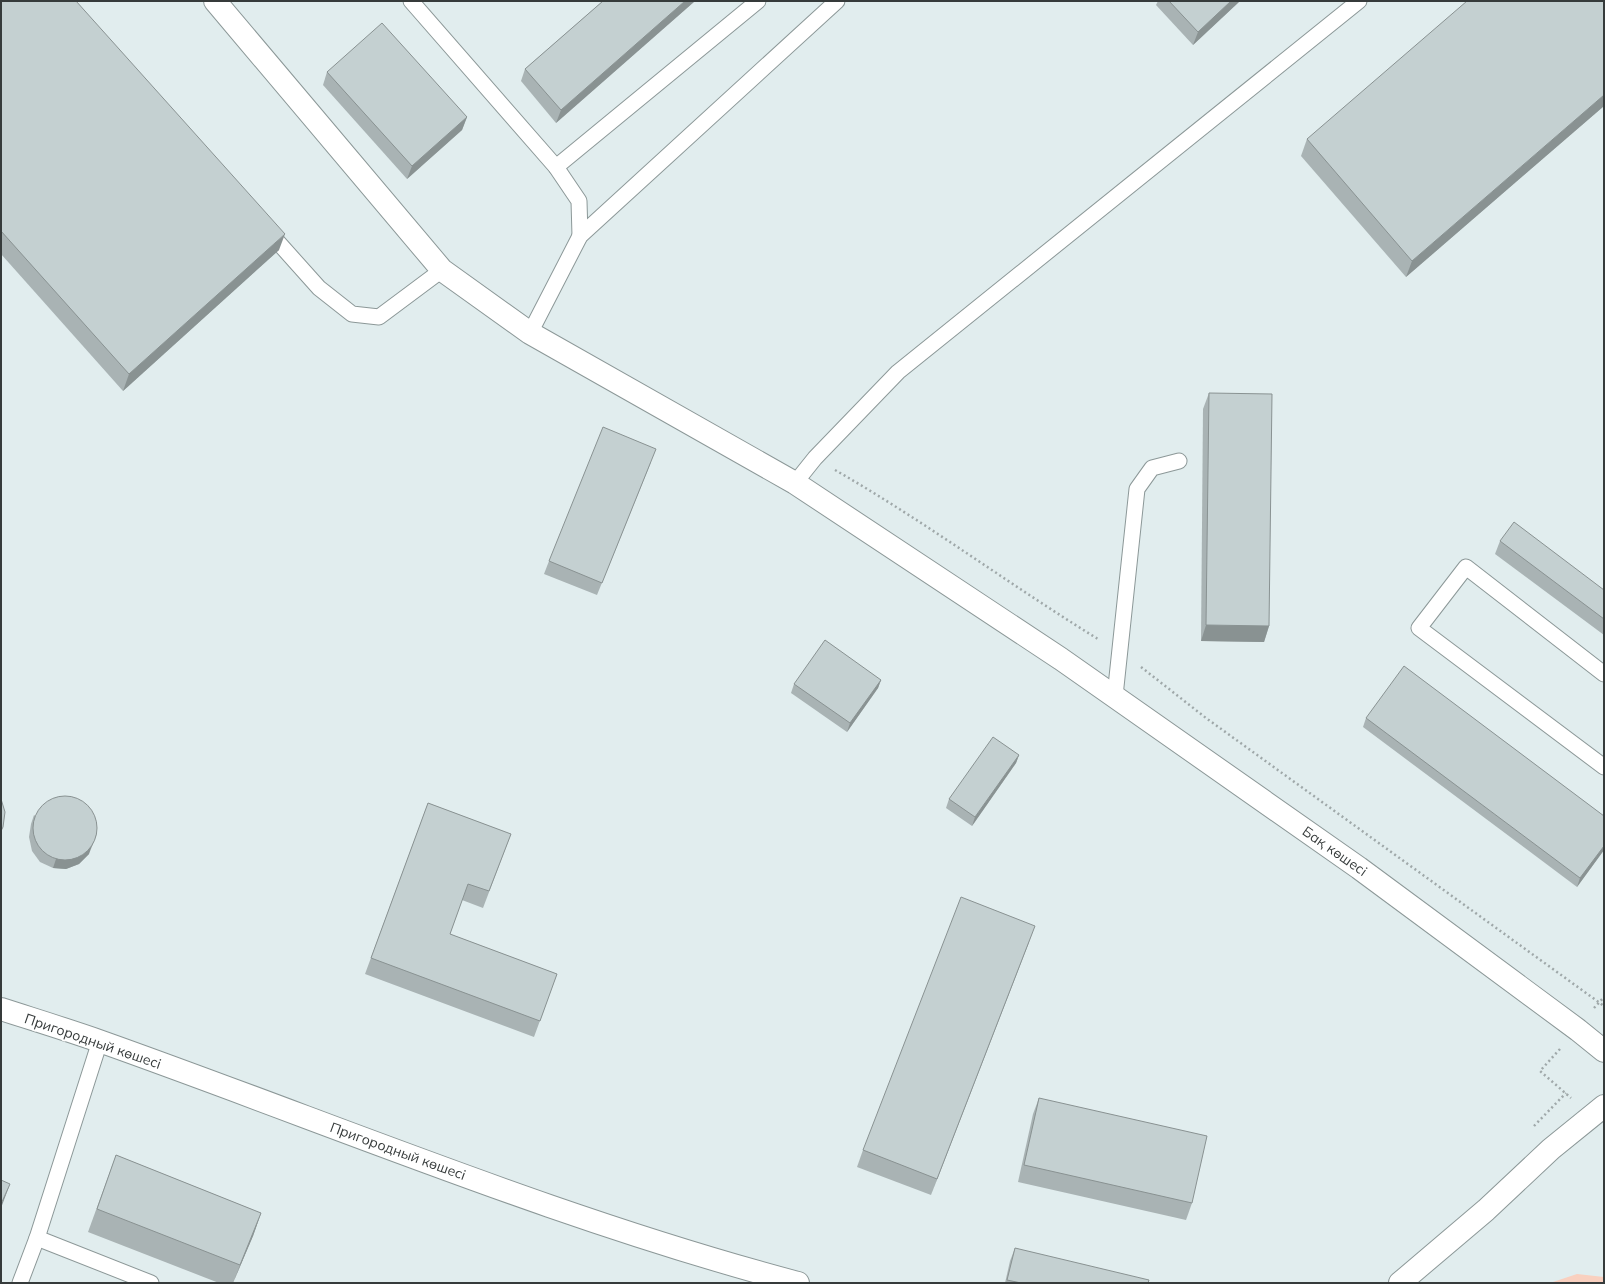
<svg xmlns="http://www.w3.org/2000/svg" width="1605" height="1284" font-family="Mulish,sans-serif">
<style>
.green{fill:#f9d0bf}
.lines{fill:none;stroke-linecap:round;stroke-linejoin:round}
.service-casing{stroke:#8c9898;stroke-width:17}
.minor-casing{stroke:#8c9898;stroke-width:24}
.tertiary-casing{stroke:#8c9898;stroke-width:24}
.path{stroke:#9fa8a9;stroke-width:2.5;stroke-dasharray:2 3;stroke-linecap:butt}
.service{stroke:#fff;stroke-width:15}
.minor{stroke:#fff;stroke-width:22}
.tertiary{stroke:#fff;stroke-width:22}
.wall{fill:#a9b3b4}
.shaded-wall{fill:#899292}
.building{fill:#c4d0d1;stroke:#899292}
.labels{text-anchor:middle;dominant-baseline:central;stroke-width:3.5;stroke-linejoin:round;paint-order:stroke}
.street-label{font-size:14px;fill:#363b3b;stroke:#fff}
</style>
<rect width="100%" height="100%" fill="#e1edee"/>
<path class="green" d="M 1577,1274 L 1604,1277 L 1604,1283 L 1550,1283 Z"/>
<g class="lines">
<g class="service-casing">
<g id="service">
<path d="M 411,1 L 556,167 L 579,201 L 580,236"/>
<path d="M 556,167 L 758,1"/>
<path d="M 268,231 L 319,288 L 352,314 L 379,317 L 442,270"/>
<path d="M 530,333 L 580,236 L 837,1"/>
<path d="M 795,483 L 815,458 L 898,372 L 1359,1"/>
<path d="M 1604,674 L 1466,567 L 1419,628 L 1604,767"/>
<path d="M 1115,696 L 1137,489 L 1152,468 L 1179,461"/>
<path d="M 37,1238 L 151,1283"/>
<path d="M 20,1283 L 37,1238 L 100,1041"/>
</g>
</g>
<g class="minor-casing">
<path id="minor" d="M 215,1 L 442,270 L 530,333 L 795,483 L 1061,659 L 1359,868 L 1578,1030 L 1604,1051"/>
</g>
<g class="tertiary-casing">
<g id="tertiary">
<path d="M 1,1009 C 35,1020 68,1030 102,1042 C 333,1124 560,1220 798,1283"/>
<path d="M 1400,1283 L 1486,1210 L 1551,1149 L 1604,1106"/>
</g>
</g>
<g class="path">
<path d="M 835,470 C 926,522 1010,585 1098,639"/>
<path d="M 1141,667 L 1206,718 L 1604,1006"/>
<path d="M 1594,1008 L 1604,997"/>
<path d="M 1560,1049 L 1540,1071 L 1571,1098"/>
<path d="M 1534,1126 L 1566,1093"/>
</g>
<use href="#service" class="service"/>
<use href="#minor" class="minor"/>
<use href="#tertiary" class="tertiary"/>
</g>
<g class="wall">
<path d="M 1,1 L 279,250 L 123,391 L 1,254 Z"/>
<path d="M 603,1 L 695,1 L 556,123 L 521,81 L 525,69 Z"/>
<path d="M 1158,1 L 1240,1 L 1193,45 L 1156,5 Z"/>
<path d="M 1604,1 L 1604,106 L 1406,277 L 1301,156 L 1307,139 Z"/>
<path d="M 327,72 L 467,117 L 462,130 L 407,179 L 323,85 Z"/>
<path d="M 1209,393 L 1269,626 L 1264,642 L 1201,641 L 1203,409 Z"/>
<path d="M 651,462 L 597,595 L 544,574 L 549,561 Z"/>
<path d="M 1500,541 L 1604,590 L 1604,635 L 1495,554 Z"/>
<path d="M 881,680 L 878,688 L 847,732 L 791,693 L 794,684 Z"/>
<path d="M 1366,718 L 1604,816 L 1604,850 L 1577,887 L 1363,727 Z"/>
<path d="M 1019,755 L 1016,763 L 972,826 L 946,808 L 949,799 Z"/>
<path d="M 428,803 L 511,834 L 483,908 L 462,900 L 450,934 L 557,974 L 534,1037 L 365,974 Z"/>
<path d="M 34,815 L 89,854 L 79,864 L 66,869 L 53,868 L 40,862 L 32,851 L 29,837 L 31,824 Z"/>
<path d="M 1029,942 L 931,1195 L 857,1167 L 863,1150 Z"/>
<path d="M 1039,1098 L 1192,1203 L 1186,1220 L 1018,1182 L 1033,1114 Z"/>
<path d="M 116,1155 L 261,1213 L 253,1236 L 233,1283 L 219,1283 L 88,1232 Z"/>
<path d="M 1015,1248 L 1148,1283 L 1005,1283 L 1010,1261 Z"/>
</g>
<g class="shaded-wall">
<path d="M 685,1 L 695,1 L 556,123 L 561,110 Z"/>
<path d="M 1231,1 L 1240,1 L 1193,45 L 1198,32 Z"/>
<path d="M 1604,95 L 1604,106 L 1406,277 L 1412,261 Z"/>
<path d="M 467,117 L 462,130 L 407,179 L 412,166 Z"/>
<path d="M 285,234 L 279,250 L 123,391 L 129,374 Z"/>
<path d="M 1206,625 L 1269,626 L 1264,642 L 1201,641 Z"/>
<path d="M 881,680 L 878,688 L 847,732 L 850,723 Z"/>
<path d="M 1019,755 L 1016,763 L 972,826 L 975,817 Z"/>
<path d="M 97,833 L 89,854 L 79,864 L 66,869 L 53,868 L 56,859 Z"/>
<path d="M 1604,846 L 1604,850 L 1577,887 L 1580,878 Z"/>
<path d="M 1035,926 L 1029,942 L 931,1195 L 937,1179 Z"/>
<path d="M 10,1184 L 1,1208 L 1,1204 Z"/>
<path d="M 261,1213 L 253,1236 L 233,1283 L 240,1265 Z"/>
</g>
<g class="building">
<path d="M 1,1 L 76,1 L 285,234 L 129,374 L 1,231 Z"/>
<path d="M 603,1 L 685,1 L 561,110 L 525,69 Z"/>
<path d="M 1169,1 L 1231,1 L 1198,32 Z"/>
<path d="M 1467,1 L 1604,1 L 1604,95 L 1412,261 L 1307,139 Z"/>
<path d="M 382,23 L 467,117 L 412,166 L 327,72 Z"/>
<path d="M 1209,393 L 1272,394 L 1269,626 L 1206,625 Z"/>
<path d="M 603,427 L 656,449 L 602,583 L 549,561 Z"/>
<path d="M 1514,522 L 1604,590 L 1604,619 L 1500,541 Z"/>
<path d="M 825,640 L 881,680 L 850,723 L 794,684 Z"/>
<path d="M 1404,666 L 1604,816 L 1604,846 L 1580,878 L 1366,718 Z"/>
<path d="M 993,737 L 1019,755 L 975,817 L 949,799 Z"/>
<circle cx="65" cy="828" r="32"/>
<path d="M 1,799 L 5,812 L 3,827 L 1,831 Z"/>
<path d="M 428,803 L 511,834 L 489,891 L 468,884 L 450,934 L 557,974 L 540,1021 L 371,958 Z"/>
<path d="M 961,897 L 1035,926 L 937,1179 L 863,1150 Z"/>
<path d="M 1039,1098 L 1207,1136 L 1192,1203 L 1024,1165 Z"/>
<path d="M 116,1155 L 261,1213 L 240,1265 L 97,1209 Z"/>
<path d="M 1,1180 L 10,1184 L 1,1204 Z"/>
<path d="M 1015,1248 L 1149,1280 L 1148,1283 L 1021,1283 L 1007,1280 Z"/>
</g>
<g class="labels">
<g class="street-label">
<text transform="translate(1335 851) rotate(35)">Бақ көшесі</text>
<text transform="translate(93 1041) rotate(19)">Пригородный көшесі</text>
<text transform="translate(398 1151) rotate(20)">Пригородный көшесі</text>
</g>
</g>
<rect width="1605" height="1284" fill="none" stroke="#363b3b" stroke-width="4"/>
</svg>
